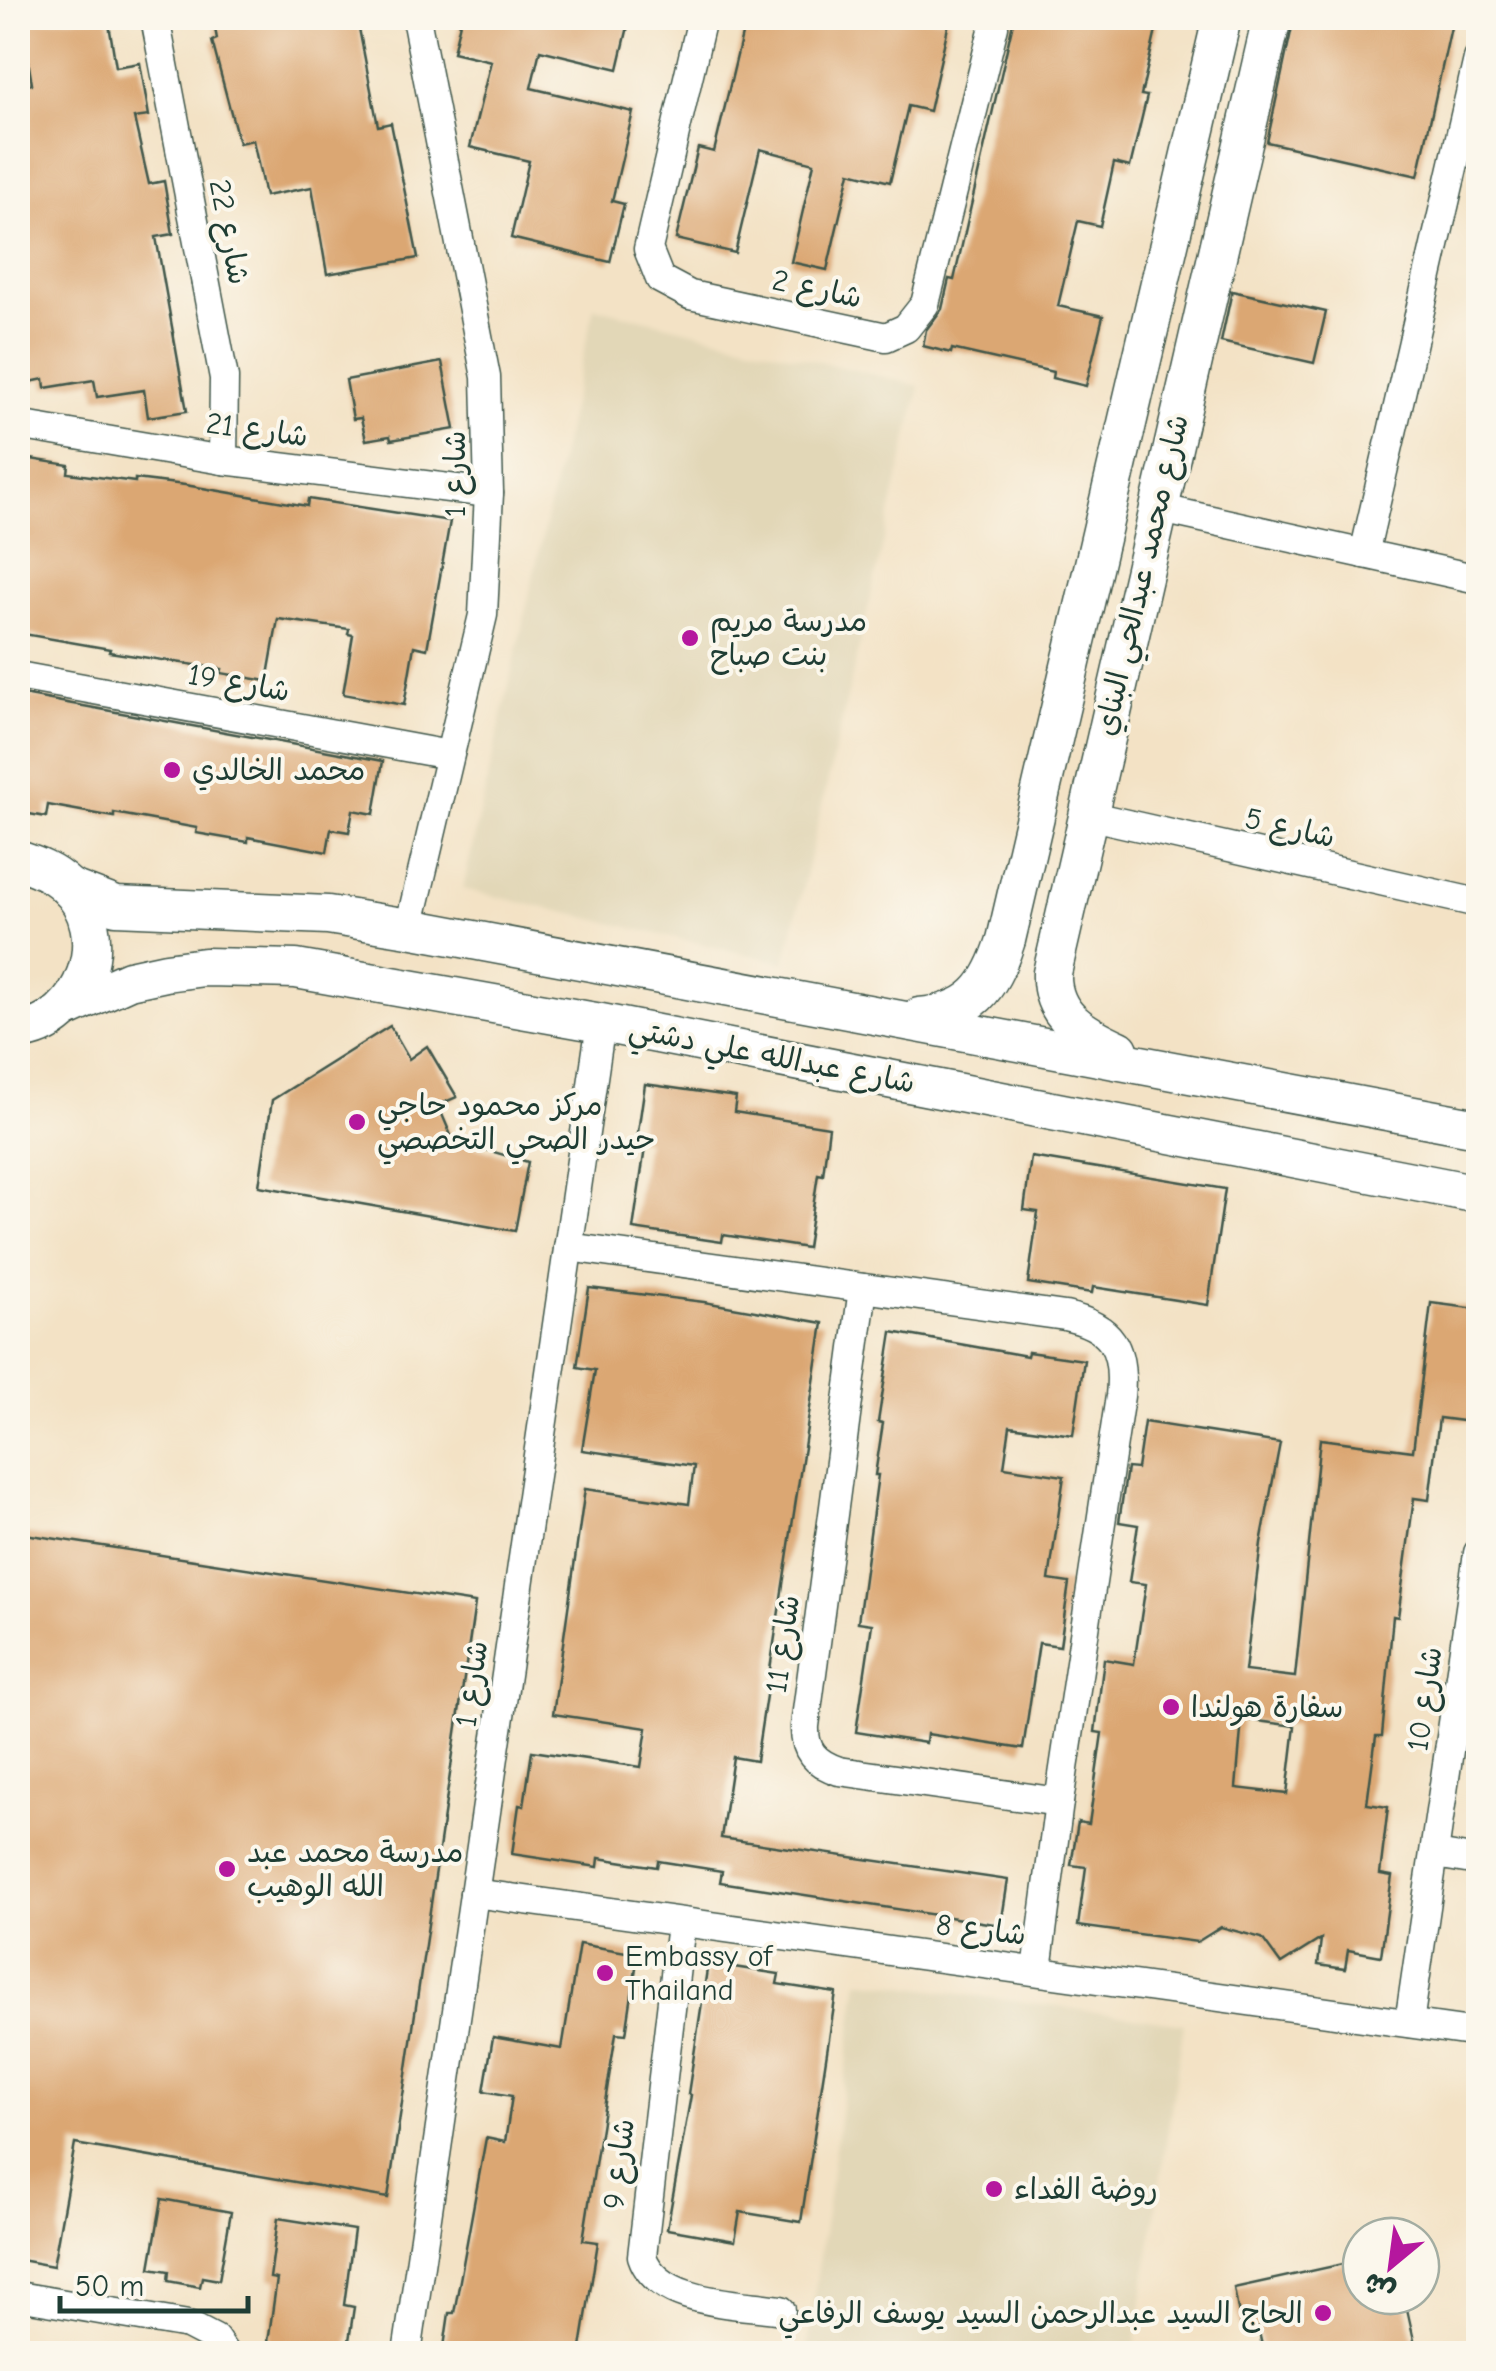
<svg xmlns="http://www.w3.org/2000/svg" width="1496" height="2371" font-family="'Comic Neue','Playpen Sans Arabic',sans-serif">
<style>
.built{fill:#e2d7b7}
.building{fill:#dba773;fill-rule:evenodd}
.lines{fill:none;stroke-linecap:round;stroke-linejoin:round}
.street-casing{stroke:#3f564a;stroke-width:31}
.secondary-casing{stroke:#3f564a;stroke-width:41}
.street{stroke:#fff;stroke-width:28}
.secondary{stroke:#fff;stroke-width:38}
.poi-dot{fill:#b5179e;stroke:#fbf7ec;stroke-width:4}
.labels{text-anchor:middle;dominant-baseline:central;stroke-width:8;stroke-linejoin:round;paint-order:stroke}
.street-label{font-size:30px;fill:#1f3d34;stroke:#fbf7ec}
.poi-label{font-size:30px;fill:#1f3d34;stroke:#fbf7ec;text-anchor:start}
</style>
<rect width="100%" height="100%" fill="#fbf7ec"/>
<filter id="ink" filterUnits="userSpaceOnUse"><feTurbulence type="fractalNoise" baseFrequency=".01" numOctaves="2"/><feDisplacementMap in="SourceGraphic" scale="20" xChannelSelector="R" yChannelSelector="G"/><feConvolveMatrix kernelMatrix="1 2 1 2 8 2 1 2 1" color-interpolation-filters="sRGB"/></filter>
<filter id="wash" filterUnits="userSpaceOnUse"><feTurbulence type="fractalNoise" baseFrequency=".0048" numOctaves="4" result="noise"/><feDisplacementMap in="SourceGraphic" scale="40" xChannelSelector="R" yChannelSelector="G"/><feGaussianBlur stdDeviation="2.25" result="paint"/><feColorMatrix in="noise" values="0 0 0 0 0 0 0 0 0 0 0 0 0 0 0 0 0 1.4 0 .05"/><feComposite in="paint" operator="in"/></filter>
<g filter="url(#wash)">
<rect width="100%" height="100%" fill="#f3e2c5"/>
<g class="built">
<path d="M 594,307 L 920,386 L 785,963 L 463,889 Z"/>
<path d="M 859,1980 L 1184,2024 L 1134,2353 L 806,2353 Z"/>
</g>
<g id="blocks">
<g class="building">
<path d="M 63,18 L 108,18 L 116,67 L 140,63 L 149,116 L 134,118 L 149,184 L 164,181 L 173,234 L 156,237 L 187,411 L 148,417 L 144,390 L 97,397 L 94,380 L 45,388 L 44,379 L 30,382 L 29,375 L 18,377 L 18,87 L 32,84 L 22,24 Z"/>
<path d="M 213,18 L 303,18 L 303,22 L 324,18 L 357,18 L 378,126 L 391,123 L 418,258 L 327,274 L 312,187 L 265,196 L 253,140 L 239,143 L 212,41 L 217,39 Z"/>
<path d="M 461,18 L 630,18 L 618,69 L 540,50 L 531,88 L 633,112 L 612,201 L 624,204 L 610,262 L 511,238 L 529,161 L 470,147 L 491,61 L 453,52 Z"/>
<path d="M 746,18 L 950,18 L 929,111 L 908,106 L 890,182 L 850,172 L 827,270 L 791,262 L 814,163 L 760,149 L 735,253 L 676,239 L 698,148 L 714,152 Z"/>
<path d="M 1014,18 L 1137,18 L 1158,22 L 1141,95 L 1147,96 L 1130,167 L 1114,163 L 1100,226 L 1078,221 L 1058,306 L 1103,316 L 1086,386 L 1052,378 L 1053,372 L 952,349 L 951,353 L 923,346 L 926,330 L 942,309 L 949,279 L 954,280 Z"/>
<path d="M 1294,18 L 1453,18 L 1418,176 L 1267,142 Z"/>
<path d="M 1232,291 L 1326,312 L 1314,363 L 1221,342 Z"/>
<path d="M 442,362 L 455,429 L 391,440 L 390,436 L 366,440 L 361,418 L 353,419 L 346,380 Z"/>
<path d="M 18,457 L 69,465 L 68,473 L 135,482 L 135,479 L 185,485 L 307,506 L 308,499 L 450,521 L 427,649 L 414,646 L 404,705 L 343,694 L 353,635 L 348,634 L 349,629 L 278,619 L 267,681 L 221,673 L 222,669 L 109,652 L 110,649 L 18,633 Z"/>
<path d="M 18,694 L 383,761 L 374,814 L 353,810 L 349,832 L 331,829 L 327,852 L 248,837 L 248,842 L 196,833 L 197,828 L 114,813 L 114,817 L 48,805 L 46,817 L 18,812 Z"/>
<path d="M 390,1026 L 409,1059 L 427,1046 L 457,1097 L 438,1105 L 453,1140 L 528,1162 L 515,1231 L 259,1186 L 272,1100 Z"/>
<path d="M 645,1084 L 736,1097 L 734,1112 L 829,1127 L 823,1175 L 818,1174 L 807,1248 L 723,1235 L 722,1242 L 633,1229 L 646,1141 L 637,1139 Z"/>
<path d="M 1031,1157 L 1225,1189 L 1208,1305 L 1093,1287 L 1092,1293 L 1028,1283 L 1038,1212 L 1024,1210 Z"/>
<path d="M 589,1288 L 704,1302 L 823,1323 L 756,1761 L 733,1757 L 721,1838 L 1008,1880 L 1001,1925 L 720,1882 L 722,1871 L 658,1861 L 657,1867 L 599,1858 L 598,1867 L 512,1854 L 519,1805 L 524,1806 L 532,1751 L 641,1767 L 647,1728 L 553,1714 L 585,1489 L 689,1504 L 694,1466 L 582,1450 L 595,1370 L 577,1367 Z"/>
<path d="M 1431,1303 L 1478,1309 L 1478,1423 L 1439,1418 L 1429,1500 L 1414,1498 L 1398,1617 L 1393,1616 L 1382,1736 L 1376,1736 L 1367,1804 L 1388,1807 L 1380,1874 L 1392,1876 L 1381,1956 L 1348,1950 L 1345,1969 L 1318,1965 L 1321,1939 L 1281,1964 L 1262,1938 L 1221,1927 L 1197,1942 L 1078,1926 L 1086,1867 L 1071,1865 L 1078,1822 L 1089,1824 L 1102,1733 L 1095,1732 L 1104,1659 L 1134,1664 L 1146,1584 L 1129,1582 L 1138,1525 L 1119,1522 L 1127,1468 L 1137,1469 L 1144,1422 L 1280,1443 L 1261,1543 L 1245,1671 L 1295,1677 L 1320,1439 L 1413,1451 ZM 1242,1719 L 1295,1726 L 1287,1794 L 1236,1788 Z"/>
<path d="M 892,1332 L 1027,1356 L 1028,1352 L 1084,1360 L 1073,1435 L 1010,1426 L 1004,1467 L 1064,1476 L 1049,1580 L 1069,1583 L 1060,1646 L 1039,1643 L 1023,1749 L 927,1734 L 926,1743 L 856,1732 L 872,1624 L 858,1622 L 878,1475 L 875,1475 L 883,1423 L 878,1422 Z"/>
<path d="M 18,1533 L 475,1603 L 388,2198 L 75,2144 L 53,2266 L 20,2260 Z"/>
<path d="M 579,1944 L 638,1954 L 626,2034 L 616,2033 L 583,2240 L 598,2242 L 580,2354 L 443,2354 L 449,2313 L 454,2313 L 486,2138 L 505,2142 L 512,2096 L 484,2091 L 493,2037 L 562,2049 Z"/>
<path d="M 708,1963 L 779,1974 L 777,1984 L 836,1993 L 801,2222 L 740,2212 L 735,2241 L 667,2229 L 691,2095 L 688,2094 Z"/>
<path d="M 162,2199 L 231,2212 L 219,2280 L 202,2277 L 200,2287 L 168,2281 L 169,2271 L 150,2268 Z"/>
<path d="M 278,2218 L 354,2230 L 344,2305 L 354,2307 L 347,2354 L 268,2342 L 277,2279 L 270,2278 Z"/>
<path d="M 1361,2260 L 1361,2296 L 1404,2296 L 1417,2354 L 1264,2354 L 1258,2328 L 1242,2332 L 1234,2288 Z"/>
</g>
</g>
</g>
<g filter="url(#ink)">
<use href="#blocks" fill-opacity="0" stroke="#3f564a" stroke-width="2.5"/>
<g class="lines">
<g class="street-casing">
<g id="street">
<path d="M 155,18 L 224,378 L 223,460"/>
<path d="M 702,18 L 648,249 L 660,279 L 690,295 L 886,337 L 906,328 L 925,304 L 994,26 L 991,18"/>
<path d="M 18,425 L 223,460 L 489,493"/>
<path d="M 1157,508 L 1478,579"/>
<path d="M 1364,554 L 1478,59"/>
<path d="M 18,676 L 449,755"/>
<path d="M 1087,815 L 1478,903"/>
<path d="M 409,928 L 483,615 L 489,493 L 486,377 L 416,18"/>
<path d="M 568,1247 L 1065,1316 C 1112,1326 1125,1348 1120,1396 L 1059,1802 L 1037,1970"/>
<path d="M 863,1288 L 805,1726 C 804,1751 815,1763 839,1771 L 1059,1802"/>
<path d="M 1436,1854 L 1478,1861"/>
<path d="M 474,1893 L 1478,2033"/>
<path d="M 681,1924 L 642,2256 C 658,2305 738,2303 781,2310"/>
<path d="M 1409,2023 L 1478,1553"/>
<path d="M 18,2296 L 188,2325 L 215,2339 L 225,2354"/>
<path d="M 407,2354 L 601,1023"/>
</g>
</g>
<g class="secondary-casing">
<g id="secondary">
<path d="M 18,860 C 36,866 52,872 66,885 C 117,931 85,1025 18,1031"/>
<path d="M 69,888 L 116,906 L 328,915 L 409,928 L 1478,1128"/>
<path d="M 67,1008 L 129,980 L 166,972 L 204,967 L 296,969 L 601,1023 L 1478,1194"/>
<path d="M 919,1017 C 972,1013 991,988 1006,940 L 1222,18"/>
<path d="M 1119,1050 C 1084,1034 1050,1016 1052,973 L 1272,18"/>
</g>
</g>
<use href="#street" class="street"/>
<use href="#secondary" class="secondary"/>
</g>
</g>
<g class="poi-dot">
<circle cx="690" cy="638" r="10"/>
<circle cx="172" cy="770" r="10"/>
<circle cx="357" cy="1122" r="10"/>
<circle cx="1171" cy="1707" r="10"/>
<circle cx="227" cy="1869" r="10"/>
<circle cx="605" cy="1973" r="10"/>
<circle cx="994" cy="2189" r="10"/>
<circle cx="1323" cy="2313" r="10"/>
</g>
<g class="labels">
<g class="street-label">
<text transform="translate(229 232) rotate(79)">شارع 22</text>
<text transform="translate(817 289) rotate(12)">شارع 2</text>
<text transform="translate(257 430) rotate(8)">شارع 21</text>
<text transform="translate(455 474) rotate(-90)">شارع 1</text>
<text transform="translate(1142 575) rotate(-77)">شارع محمد عبدالحي البناي</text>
<text transform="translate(239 683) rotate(10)">شارع 19</text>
<text transform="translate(1290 828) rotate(13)">شارع 5</text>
<text transform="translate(772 1056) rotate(11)">شارع عبدالله علي دشتي</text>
<text transform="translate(783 1644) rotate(-82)">شارع 11</text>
<text transform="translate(472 1684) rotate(-82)">شارع 1</text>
<text transform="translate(1425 1699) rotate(-82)">شارع 10</text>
<text transform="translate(981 1930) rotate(7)">شارع 8</text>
<text transform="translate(619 2164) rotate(-83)">شارع 9</text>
</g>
<g class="poi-label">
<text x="710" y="621">مدرسة مريم<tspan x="710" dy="34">بنت صباح</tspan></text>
<text x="192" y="770">محمد الخالدي</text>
<text x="377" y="1105">مركز محمود حاجي<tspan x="377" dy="34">حيدر الصحي التخصصي</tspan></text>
<text x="1191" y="1707">سفارة هولندا</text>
<text x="247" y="1852">مدرسة محمد عبد<tspan x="247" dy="34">الله الوهيب</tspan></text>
<text x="625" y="1956">Embassy of<tspan x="625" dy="34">Thailand</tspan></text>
<text x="1014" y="2189">روضة الفداء</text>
<text x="1303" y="2313" text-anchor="end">الحاج السيد عبدالرحمن السيد يوسف الرفاعي</text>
</g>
</g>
<rect width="1496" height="2371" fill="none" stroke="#fbf7ec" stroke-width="60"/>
<g transform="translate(1391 2266) rotate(209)"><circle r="48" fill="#fbf7ec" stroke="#a3ada2" stroke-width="2.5"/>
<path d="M0-8L18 38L0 25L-18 38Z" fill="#b5179e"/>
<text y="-15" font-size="28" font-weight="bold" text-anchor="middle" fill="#1f3d34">ش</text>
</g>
<path d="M60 2296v15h188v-15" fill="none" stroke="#1f3d34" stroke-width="5"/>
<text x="75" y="2296" font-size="30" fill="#1f3d34" stroke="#fbf7ec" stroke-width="8" paint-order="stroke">50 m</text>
</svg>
